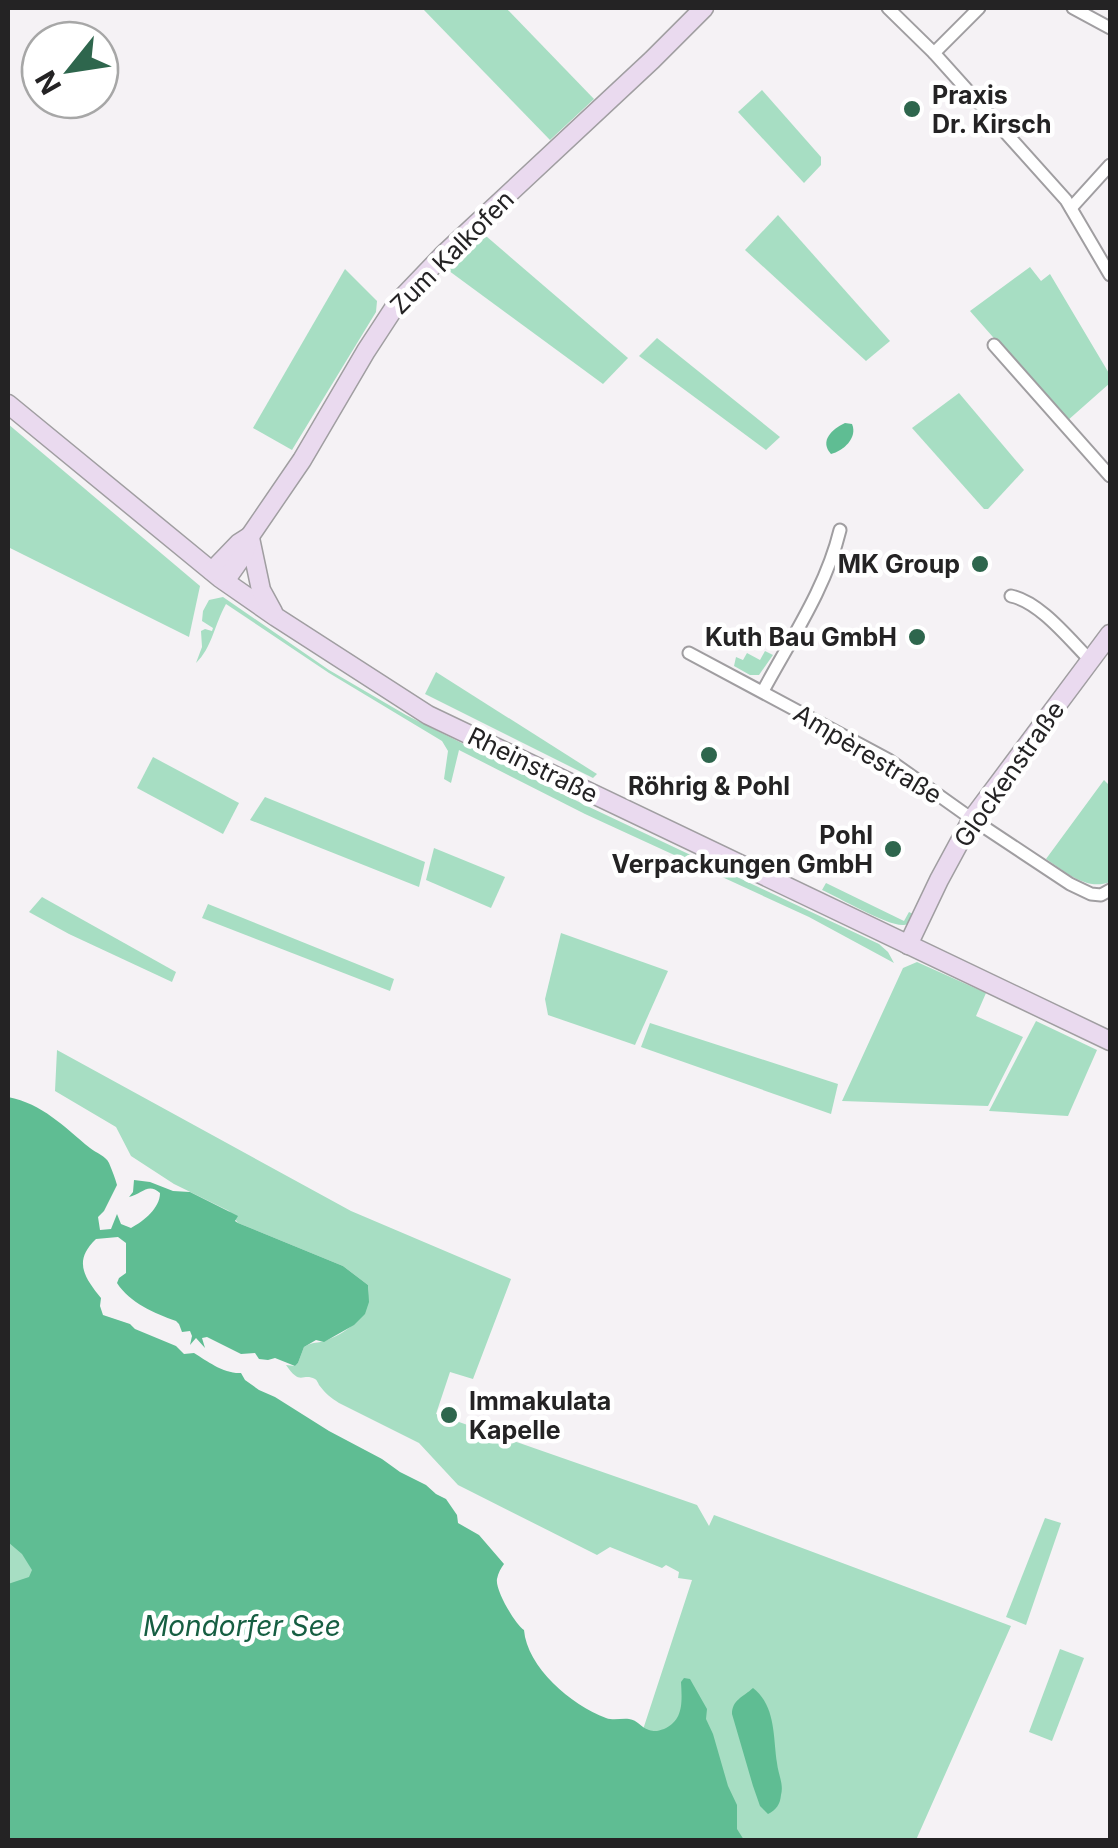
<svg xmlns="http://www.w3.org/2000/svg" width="1118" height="1848" font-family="Inter,sans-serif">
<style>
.green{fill:#a7dec3}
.water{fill:#5fbd93}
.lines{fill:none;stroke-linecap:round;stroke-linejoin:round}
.street-casing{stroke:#a09ea1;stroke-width:15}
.secondary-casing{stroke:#a09ea1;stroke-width:21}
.street{stroke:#fff;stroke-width:11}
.secondary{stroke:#eadaef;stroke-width:18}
.poi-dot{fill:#2e664d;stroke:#fff;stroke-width:4}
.labels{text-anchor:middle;stroke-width:9;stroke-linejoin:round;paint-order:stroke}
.poi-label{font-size:25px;font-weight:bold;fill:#242324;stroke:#fff;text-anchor:end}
.street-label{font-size:25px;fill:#242324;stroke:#fff}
.water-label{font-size:28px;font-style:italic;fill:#165e42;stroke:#fff}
</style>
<rect width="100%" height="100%" fill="#f5f2f5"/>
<g class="green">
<path d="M422 8H506L594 99 550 140Z"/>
<path d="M762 90 821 157V165L804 183 738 112Z"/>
<path d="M778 215 890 341 866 361 745 250Z"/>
<path d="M479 230 628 358 603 384 441 265Z"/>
<path d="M1030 267 1041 281 1050 274 1110 375V383L1067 421 970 311Z"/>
<path d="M345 269 377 301 376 312 292 450 253 428Z"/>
<path d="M657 338 780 437 766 450 639 356Z"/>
<path d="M959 393 1024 470 988 509H984L912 428Z"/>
<path d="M8 424 200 586 189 637 8 547Z"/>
<path d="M223 597 329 670 406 715 585 805 879 944 888 952 894 963 809 917 585 814 459 750 451 783 444 779 448 751 442 741 329 673 226 604C215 623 212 648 196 663L202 647 201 631 205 629 212 631 213 628 202 621 203 611 209 600Z"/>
<path d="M765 651 773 655 759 675H750L734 666 736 657 743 660 747 653 760 660Z"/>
<path d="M436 672 597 774 593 778 425 694Z"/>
<path d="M153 757 239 803 223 834 137 788Z"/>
<path d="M1104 780 1110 786V882C1086 891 1066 872 1046 859Z"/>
<path d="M265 797 425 862 419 887 250 820Z"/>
<path d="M434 848 505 877 491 908 426 880Z"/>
<path d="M826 883 904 921 909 912 915 915C911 921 912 924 904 925 889 927 838 897 822 890Z"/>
<path d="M42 897 176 972 172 982 69 934 29 912Z"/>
<path d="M208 904 394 979 390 991 202 918Z"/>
<path d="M561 933 668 971 635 1045 548 1015 545 999Z"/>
<path d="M917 962 986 993 976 1016 1023 1037 988 1106 842 1101 903 968Z"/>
<path d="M1036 1021 1097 1050 1068 1116 989 1111Z"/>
<path d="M650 1023 838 1084 831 1114 641 1047Z"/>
<path d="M57 1050 351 1211 511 1279 473 1379 450 1372 436 1414 697 1505 709 1526 714 1515 1011 1626 916 1840H8V1535L616 1812 692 1580 678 1578 679 1572 666 1565 662 1568 610 1547 597 1555 458 1485 419 1443 339 1403C331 1398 325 1393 319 1385 318 1383 317 1380 315 1379 302 1372 301 1387 286 1365L295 1366 298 1363 304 1347C313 1341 317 1344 327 1340 351 1331 371 1313 368 1285L343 1266 238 1223 229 1211 174 1184 131 1156 116 1127 55 1091Z"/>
<path d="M1045 1518 1061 1523 1026 1625 1006 1617Z"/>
<path d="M1060 1649 1084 1658 1052 1741 1029 1732Z"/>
</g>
<g class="water">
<path d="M845 423 852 424C858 438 843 451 831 454 819 441 832 429 845 423Z"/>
<path d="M8 1097C43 1104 63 1126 90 1148 96 1153 106 1156 109 1163 112 1170 115 1178 117 1185L104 1211 98 1217 100 1230 111 1229 117 1214 121 1224 131 1228C144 1221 160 1208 160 1193 148 1182 142 1194 129 1197L133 1192 134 1180 150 1182 173 1191 190 1192 238 1216 235 1221 238 1223 343 1266 368 1285 369 1302 365 1314 354 1325 324 1342 316 1340 304 1347 298 1363 295 1366 275 1358 268 1360 259 1359 255 1353 241 1354 207 1337 202 1338 205 1348 196 1338 190 1345 192 1336 190 1331 182 1332 179 1324 176 1321C154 1313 130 1303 117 1283L119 1278 126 1273V1243L118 1237 96 1239C73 1261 84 1277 101 1298L100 1306 103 1315 130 1324 135 1329 176 1346 184 1354 194 1353C207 1361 224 1374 241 1373L245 1380 259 1390 275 1397 329 1431 382 1459 400 1472 426 1485 436 1494 446 1499 457 1515 458 1523 479 1535 504 1564C501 1568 498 1573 497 1579 495 1590 515 1624 524 1630 527 1667 571 1705 606 1718 614 1721 621 1718 629 1719 638 1720 640 1727 649 1730 655 1732 658 1731 664 1729 684 1720 682 1701 681 1682L684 1678 690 1679 707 1709 706 1719 713 1734 728 1786 737 1805V1829L744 1840H8V1584L29 1577 32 1570 22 1554 8 1542V1459L10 1443 8 1429Z"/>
<path d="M753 1688C776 1706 773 1737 777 1763 778 1774 784 1784 781 1795 780 1805 776 1810 768 1814L760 1806 753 1786 732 1714C732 1700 743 1697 753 1688Z"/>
</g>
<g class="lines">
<defs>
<g id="street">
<path d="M888 8 934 53 1066 200 1110 275"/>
<path d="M1073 8 1110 28"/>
<path d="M934 53 979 8"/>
<path d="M1071 208 1110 165"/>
<path d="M994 345 1110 476"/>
<path d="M1011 596C1040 602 1069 639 1090 660"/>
<path d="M689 653 889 760 972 819 1070 884 1091 894 1101 895 1110 890"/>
<path d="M763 691C791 639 826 588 840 530"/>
</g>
<g id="secondary">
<path d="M8 404 220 578 276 617 428 715 1110 1041"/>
<path d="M250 538 261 590 273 612"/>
<path d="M212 571 239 543 250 536"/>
<path d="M225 581 244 554 250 536 302 460 366 351 398 302 443 255 652 60 704 8"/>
<path d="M908 945 939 880 972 819 1110 634"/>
</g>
</defs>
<use href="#street" class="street-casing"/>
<use href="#secondary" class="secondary-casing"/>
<use href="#street" class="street"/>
<use href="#secondary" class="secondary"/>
</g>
<g class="poi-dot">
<circle cx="912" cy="109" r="10"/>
<circle cx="980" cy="564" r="10"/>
<circle cx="917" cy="637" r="10"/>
<circle cx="709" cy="755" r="10"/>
<circle cx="893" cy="849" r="10"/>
<circle cx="449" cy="1415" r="10"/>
</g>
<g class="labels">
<g class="poi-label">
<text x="932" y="104" text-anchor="start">Praxis<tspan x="932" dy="29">Dr. Kirsch</tspan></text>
<text x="960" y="573">MK Group</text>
<text x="897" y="646">Kuth Bau GmbH</text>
<text x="709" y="795" text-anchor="middle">Röhrig &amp; Pohl</text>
<text x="873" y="844">Pohl<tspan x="873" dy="29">Verpackungen GmbH</tspan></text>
<text x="469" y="1410" text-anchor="start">Immakulata<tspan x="469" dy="29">Kapelle</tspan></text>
</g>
<g class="street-label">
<text transform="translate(452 252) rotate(-45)" y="9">Zum Kalkofen</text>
<text transform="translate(868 754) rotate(31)" y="9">Ampèrestraße</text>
<text transform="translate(533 765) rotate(26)" y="9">Rheinstraße</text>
<text transform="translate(1009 774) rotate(-55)" y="9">Glockenstraße</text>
</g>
<g class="water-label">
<text x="242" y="1636">Mondorfer See</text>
</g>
</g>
<rect width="1118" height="1848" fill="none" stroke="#242324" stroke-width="20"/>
<g transform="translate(70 70) rotate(240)"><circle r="48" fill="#ffffff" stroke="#a7a7a7" stroke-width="2.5"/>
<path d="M0-8L18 38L0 25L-18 38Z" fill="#2e664d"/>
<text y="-15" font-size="28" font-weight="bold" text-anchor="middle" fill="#242324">N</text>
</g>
</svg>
